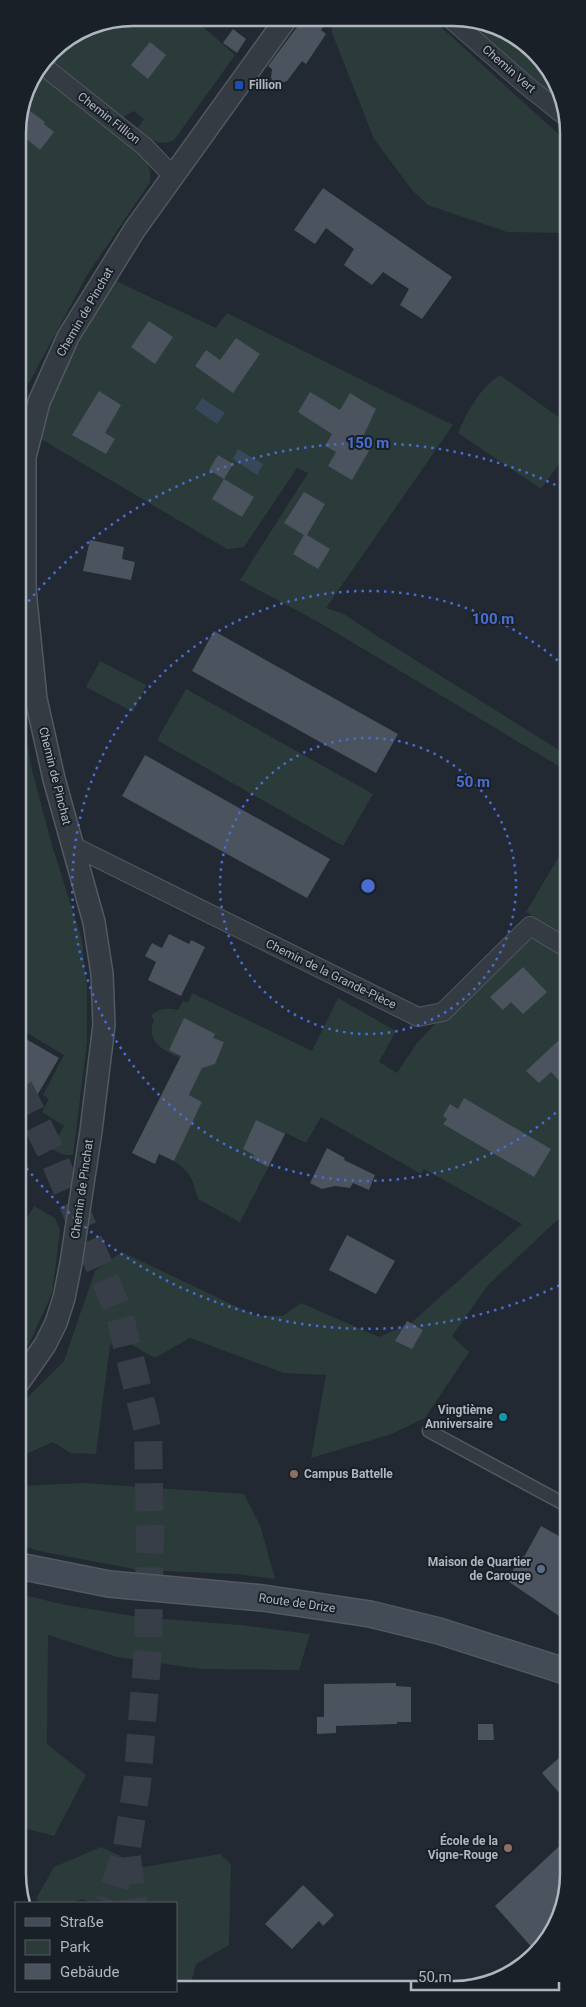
<svg xmlns="http://www.w3.org/2000/svg" width="586" height="2007" font-family="Roboto,sans-serif">
<style>
.green{fill:#2a3b3a}
.water{fill:#39475a}
.building{fill:#4a535e}
.lines{fill:none;stroke-linecap:round;stroke-linejoin:round}
.primary-tunnel{stroke:#373e47;stroke-width:28;stroke-dasharray:28 14;stroke-linecap:butt}
.pedestrian-casing{stroke:#525961;stroke-width:15}
.minor-casing{stroke:#525961;stroke-width:20}
.tertiary-casing{stroke:#525961;stroke-width:24}
.secondary-casing{stroke:#525961;stroke-width:28}
.pedestrian{stroke:#353b43;stroke-width:12}
.minor{stroke:#353b43;stroke-width:18}
.tertiary{stroke:#353b43;stroke-width:21}
.secondary{stroke:#434b56;stroke-width:25}
.ring{fill:none;stroke:#496dd1;stroke-width:2.5;stroke-dasharray:2.5 5}
.transit-dot{fill:#1a4fb4;stroke:#1a2028;stroke-width:2}
.culture-dot{fill:#0f9aa8;stroke:#1a2028;stroke-width:2}
.education-dot{fill:#8d6e63;stroke:#1a2028;stroke-width:2}
.service-dot{fill:#5c6f8a;stroke:#1a2028;stroke-width:2}
.labels{text-anchor:middle;stroke-width:4;stroke-linejoin:round;paint-order:stroke}
.street-label{font-size:12px;fill:#afb6c0;stroke:#1a2028}
.poi-label{font-size:12px;font-weight:bold;fill:#afb6c0;stroke:#1a2028;text-anchor:end}
.rim{fill:none;stroke:#afb6c0;stroke-width:2.5}
.centre{fill:#496dd1;stroke:#1a2028;stroke-width:2.5}
.ring-label{font-size:15px;text-anchor:middle;font-weight:bold;fill:#496dd1;stroke:#1a2028;stroke-width:4;stroke-linejoin:round;paint-order:stroke}
</style>
<rect width="100%" height="100%" fill="#222932"/>
<g class="green">
<path d="M133 18H193L235 55 174 140C158 147 149 139 137 129L144 119 134 111 123 117 48 57 52 51 89 26Z"/>
<path d="M332 19H432L566 141V233L507 232 428 205 412 190 374 139 332 33Z"/>
<path d="M464 20H476L535 52 564 106Z"/>
<path d="M38 70 139 152C148 161 151 169 150 182L87 275 29 383 18 376V126L29 82Z"/>
<path d="M116 281 216 328 227 313 453 425 326 608 344 614 377 636 567 755V771L320 623 240 580 308 473 297 468 244 547 227 549 41 439 54 393 75 349Z"/>
<path d="M500 375 567 423V453L541 489 458 433C468 410 479 389 500 375Z"/>
<path d="M100 661 146 685 133 712 86 687Z"/>
<path d="M186 689 373 794 343 846 157 740Z"/>
<path d="M22 711 32 770 51 842 82 940 87 989V1042L73 1155H64L51 1149 64 1126 42 1112 49 1099 43 1095 64 1055 19 1028 18 712Z"/>
<path d="M567 843V937L526 912Z"/>
<path d="M533 939 567 957 568 1210 488 1285 452 1336 469 1352 425 1418 389 1435 311 1458 326 1375 284 1373 190 1338 155 1358 127 1342 110 1345 96 1454 70 1453 53 1442 19 1457V1406L64 1361 95 1271 122 1252 256 1316H283L301 1303 379 1337 411 1323 522 1224 424 1169 421 1174 321 1117 306 1143 286 1133 240 1222 198 1199C193 1180 191 1172 174 1161L202 1102 189 1095 199 1074 178 1064 180 1058C163 1050 145 1042 154 1020L151 1015C160 1008 167 1008 178 1010L183 1001 188 1003 192 993 312 1051 338 998 396 1031 379 1062 397 1073 417 1043 434 1025 459 1008 526 940Z"/>
<path d="M34 1206 55 1218 60 1231 52 1293 29 1344 19 1357V1231Z"/>
<path d="M83 1483 244 1494 260 1525 275 1579 237 1574 139 1570 44 1552 19 1545V1486Z"/>
<path d="M19 1594 66 1605 139 1617 240 1625 310 1634 299 1670 201 1669 117 1657 48 1635 47 1744 86 1775 54 1836 20 1827Z"/>
<path d="M101 1847 144 1867 220 1854 231 1864 229 1945 196 1964 190 1987H176V1903H91L82 1899 73 1903H38L37 1897 54 1867Z"/>
</g>
<g class="water">
<path d="M202 398 225 413 217 424 195 409Z"/>
<path d="M238 449 263 464 257 475 233 459Z"/>
</g>
<g class="building">
<path d="M303 19H317L325 24 321 30 326 34 306 64 302 61 287 81 275 85 271 78 272 69 268 66Z"/>
<path d="M233 29 246 39 237 53 223 43Z"/>
<path d="M150 42 166 55 148 79 131 65Z"/>
<path d="M23 106 45 122 44 124 54 132 40 150 18 132Z"/>
<path d="M323 188 452 277 422 319 400 305 409 289 383 272 372 285 344 265 354 249 326 228 315 244 294 230Z"/>
<path d="M149 321 173 337 155 364 131 347Z"/>
<path d="M236 338 260 354 233 393 195 366 206 350 220 360Z"/>
<path d="M99 391 121 405 105 433 115 439 106 454 72 435Z"/>
<path d="M310 392 340 410 350 393 376 409 360 443 370 449 352 480 328 466 336 452 325 446 332 434 298 412Z"/>
<path d="M218 455 233 464 224 479 209 470Z"/>
<path d="M224 479 254 497 242 517 212 499Z"/>
<path d="M304 492 325 504 307 535 330 549 318 569 293 554 304 535 284 523Z"/>
<path d="M90 540 124 547 122 559 135 562 131 580 83 571Z"/>
<path d="M214 631 398 734 376 773 192 671Z"/>
<path d="M145 755 330 859 307 898 122 796Z"/>
<path d="M169 934 189 944 191 940 205 947 181 996 148 980 156 962 145 956 152 943 162 948Z"/>
<path d="M523 967 547 992 523 1014 511 1002 503 1010 490 997Z"/>
<path d="M184 1018 215 1034 213 1038 224 1042 215 1064 202 1068 189 1095 202 1102 174 1161 159 1154 155 1164 132 1153 181 1056 169 1050Z"/>
<path d="M19 1035 59 1058 35 1099 19 1090Z"/>
<path d="M558 1041 567 1049V1089L551 1072 539 1083 526 1071Z"/>
<path d="M464 1098 551 1149 534 1177 443 1124 447 1119 443 1116 450 1104 458 1109Z"/>
<path d="M256 1120 285 1134 268 1167 252 1158 254 1155 243 1149Z"/>
<path d="M327 1148 345 1158 344 1160 375 1175 369 1190 353 1183 350 1188 335 1186 322 1189 310 1183Z"/>
<path d="M347 1235 395 1261 376 1294 329 1270Z"/>
<path d="M407 1321 423 1330 412 1349 395 1341Z"/>
<path d="M541 1526 568 1541V1622L506 1580 523 1556 524 1557Z"/>
<path d="M396 1683V1686L411 1687V1722H397V1724L336 1726V1733L317 1734V1717H324V1684Z"/>
<path d="M478 1724H493L494 1740H478Z"/>
<path d="M568 1750V1803L542 1773Z"/>
<path d="M568 1838V1881L540 1950 536 1952 495 1906Z"/>
<path d="M303 1885 334 1915 323 1926 319 1921 292 1949 265 1924Z"/>
</g>
<g class="lines">
<g class="primary-tunnel">
<path d="M19 1088 52 1154 119 1313 148 1431 150 1535 148 1649 137 1784 126 1853 109 1903"/>
<path d="M127 1857 133 1903"/>
</g>
<defs>
<path id="pedestrian" d="M429 1431 568 1506"/>
<g id="minor">
<path d="M452 20 526 85 566 117"/>
<path d="M42 65 144 146 173 176"/>
<path d="M73 846 418 1017 443 1012 530 926 567 948"/>
</g>
<path id="tertiary" d="M19 1382 45 1345 56 1323 64 1298 71 1263 91 1131 104 1025 102 974 94 922 54 779 36 699 25 590V457L39 402 68 337 135 229 286 19"/>
<path id="secondary" d="M19 1566 109 1584 263 1598 370 1614 439 1631 568 1672"/>
</defs>
<use href="#pedestrian" class="pedestrian-casing"/>
<use href="#minor" class="minor-casing"/>
<use href="#tertiary" class="tertiary-casing"/>
<use href="#secondary" class="secondary-casing"/>
<use href="#pedestrian" class="pedestrian"/>
<use href="#minor" class="minor"/>
<use href="#tertiary" class="tertiary"/>
<use href="#secondary" class="secondary"/>
</g>
<g class="ring">
<circle cx="368" cy="886" r="148"/>
<path d="M567 1103A295 295 0 1 1 565 667"/>
<path d="M566 1282A443 443 0 0 1 19 1159M19 613A443 443 0 0 1 566 490"/>
</g>
<rect class="transit-dot" x="234" y="80" width="10" height="10" rx="2.5"/>
<circle class="culture-dot" cx="503" cy="1417" r="5"/>
<g class="education-dot">
<circle cx="294" cy="1474" r="5"/>
<circle cx="508" cy="1848" r="5"/>
</g>
<circle class="service-dot" cx="541" cy="1569" r="5"/>
<g class="labels">
<g class="street-label">
<text transform="translate(509 69) rotate(41)" y="4">Chemin Vert</text>
<text transform="translate(109 118) rotate(38)" y="4">Chemin Fillion</text>
<text transform="translate(85 312) rotate(-60)" y="4">Chemin de Pinchat</text>
<text transform="translate(55 776) rotate(76)" y="4">Chemin de Pinchat</text>
<text transform="translate(331 974) rotate(26)" y="4">Chemin de la Grande-Pièce</text>
<text transform="translate(82 1189) rotate(-82)" y="4">Chemin de Pinchat</text>
<text transform="translate(297 1603) rotate(8)" y="4">Route de Drize</text>
</g>
<g class="poi-label">
<text x="249" y="89" text-anchor="start">Fillion</text>
<text x="493" y="1414">Vingtième<tspan x="493" dy="14">Anniversaire</tspan></text>
<text x="304" y="1478" text-anchor="start">Campus Battelle</text>
<text x="531" y="1566">Maison de Quartier<tspan x="531" dy="14">de Carouge</tspan></text>
<text x="498" y="1845">École de la<tspan x="498" dy="14">Vigne-Rouge</tspan></text>
</g>
</g>
<path d="M0 0H586V2007H0ZM133 26H453A107 107 0 0 1 560 133V1874A107 107 0 0 1 453 1981H133A107 107 0 0 1 26 1874V133A107 107 0 0 1 133 26Z" fill="#1a2028" fill-rule="evenodd"/>
<path class="rim" d="M133 26H453A107 107 0 0 1 560 133V1874A107 107 0 0 1 453 1981H133A107 107 0 0 1 26 1874V133A107 107 0 0 1 133 26Z"/>
<circle cx="368" cy="886" r="8" class="centre"/>
<g class="ring-label">
<text x="368" y="448">150 m</text>
<text x="493" y="624">100 m</text>
<text x="473" y="787">50 m</text>
</g>
<rect x="15" y="1902" width="162" height="90" fill="#1a2028" stroke="#565c65"/>
<rect x="25" y="1918" width="25" height="8" fill="#434b56" stroke="#565c65"/>
<text x="60" y="1927" font-size="15" fill="#afb6c0">Straße</text>
<rect x="25" y="1940" width="25" height="15" fill="#2a3b3a" stroke="#565c65"/>
<text x="60" y="1952" font-size="15" fill="#afb6c0">Park</text>
<rect x="25" y="1964" width="25" height="15" fill="#4a535e" stroke="#565c65"/>
<text x="60" y="1977" font-size="15" fill="#afb6c0">Gebäude</text>
<path d="M411 1982v8h148v-8" fill="none" stroke="#afb6c0" stroke-width="2.5"/>
<text x="418" y="1982" font-size="15" fill="#afb6c0" stroke="#1a2028" stroke-width="4" paint-order="stroke">50 m</text>
</svg>
